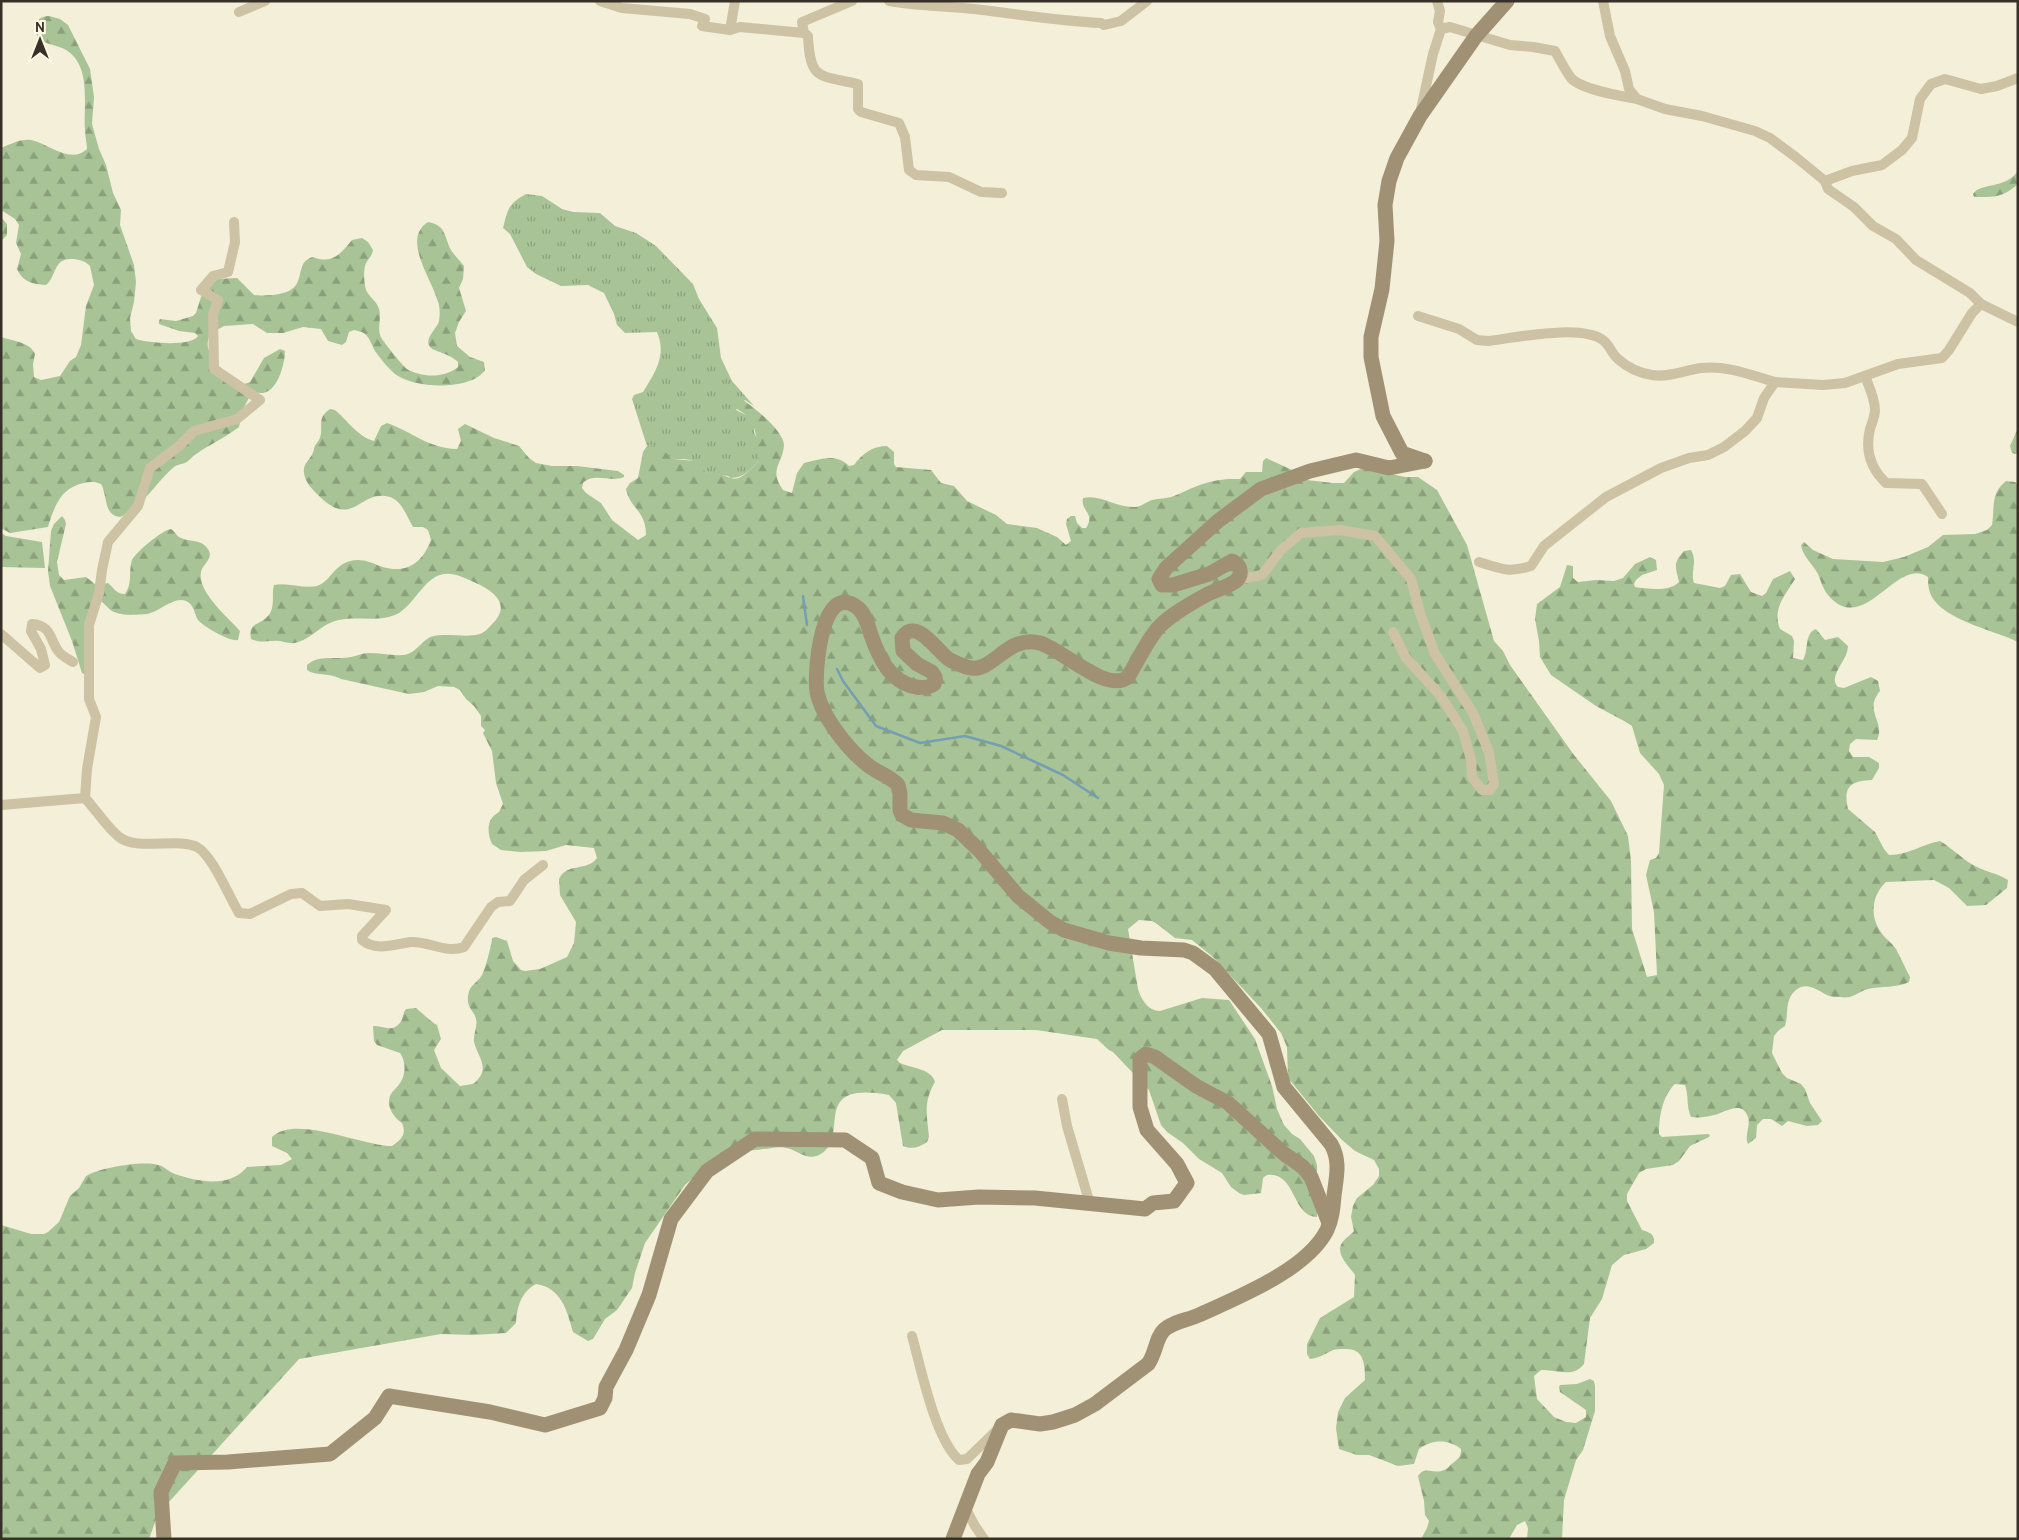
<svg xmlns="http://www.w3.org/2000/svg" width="2019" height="1540" font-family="Cabin,sans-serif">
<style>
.grass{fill:url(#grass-tufts)}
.forest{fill:url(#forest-firs)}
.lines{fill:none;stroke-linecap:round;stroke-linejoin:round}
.stream{stroke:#749eb3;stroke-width:2.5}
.street{stroke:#cdc2a3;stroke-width:10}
.secondary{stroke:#a19174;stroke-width:15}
</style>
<defs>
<pattern id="grass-tufts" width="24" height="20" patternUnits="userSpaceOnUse" patternTransform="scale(1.25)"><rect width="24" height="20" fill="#a8c497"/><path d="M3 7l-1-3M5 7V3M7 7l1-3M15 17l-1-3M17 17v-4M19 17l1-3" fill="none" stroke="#8aa07b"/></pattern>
<pattern id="forest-firs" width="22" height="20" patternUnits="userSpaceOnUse" patternTransform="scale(1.25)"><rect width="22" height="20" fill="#a8c497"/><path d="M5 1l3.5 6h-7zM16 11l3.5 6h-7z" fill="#8aa07b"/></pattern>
</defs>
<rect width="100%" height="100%" fill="#f4efd8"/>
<path class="grass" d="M526 194 542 196 562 209 573 212 600 213 615 226 636 233 656 246 693 284 699 299 717 328 721 358 732 381 754 406 745 400 736 410 748 416 754 424V432L760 445 759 461C750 469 744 478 731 478L728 476 707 473C693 459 694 459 673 459 664 452 660 444 647 446L632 399 634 395 643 392C655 372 667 356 657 332L625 333 617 325 614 314 604 293 588 285 561 286 536 274 527 267 510 234 503 228C508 209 508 204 526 194Z"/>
<g class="forest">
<path d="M49 16 60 19 68 25 90 69 94 97 92 124 99 149 106 165 113 193 121 210 120 225 134 265 136 282 134 302 130 318 131 331 136 339C147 343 192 347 198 336L195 333 179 331 159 324V321L160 319 176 321 193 316 196 313 201 297 217 279 237 278 254 295C265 296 289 296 296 285 303 274 298 261 313 257 333 265 341 253 352 240L362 238 368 242 373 250C372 256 369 258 366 263 363 270 364 283 366 290 369 297 377 301 379 309 382 318 376 331 382 339 387 346 401 364 407 369 422 378 445 378 458 367V362C450 354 434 351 431 348 422 339 438 328 439 321 440 316 440 306 438 302 432 279 401 239 428 222 446 225 444 236 451 250 454 255 460 261 464 266L463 279 459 288 466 311 459 322 455 333 457 346 470 357 484 362 485 370C471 391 414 389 395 374 388 368 380 358 375 351 372 346 370 338 365 334 363 332 358 331 354 330L349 332 346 342 342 345 328 341 321 329 303 327 283 333H267L253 324 224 326 210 334C205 345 209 352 214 361 220 378 230 391 250 382L264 358 280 349 285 351C285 363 278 391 263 393 258 393 256 392 251 394L243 409 239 427C223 440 202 447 188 461 185 464 178 464 174 467 156 482 142 508 120 517 103 515 108 496 101 484 89 478 68 486 61 497 55 505 51 517 48 527L10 533 1 528V337C13 341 30 342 35 354L33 364 34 377 41 380 60 376 70 361 76 357 81 345 86 306 94 285 90 266C85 261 79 259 72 259 53 258 57 276 46 285 32 284 23 282 17 269L21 254 16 243 19 225 15 219 1 210V148C12 144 19 139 31 140 48 143 70 165 87 149 87 143 85 137 85 130 83 105 92 66 66 50 54 43 41 46 35 31 35 21 40 16 49 16Z"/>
<path d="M2018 171V184C2002 198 1994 197 1974 197L1973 194C1981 182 2004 190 2018 171Z"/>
<path d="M1 217 7 224V235L1 241Z"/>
<path d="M736 396C749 402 784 431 784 445 783 464 768 469 783 490L792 493 797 473 804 463C821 459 836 453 849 466L854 465C862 454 872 446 887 446L894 452V464L896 467 931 470 941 483 954 486 967 501 996 515 1007 524 1037 528 1057 537 1066 545 1071 541 1066 524 1067 519 1071 516H1075L1077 523 1082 528H1086C1096 513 1080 511 1083 498 1101 494 1116 508 1135 507 1141 507 1146 502 1152 500 1159 498 1167 499 1174 496 1199 485 1211 478 1240 479L1246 472H1262L1263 461 1266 458 1292 470 1307 480 1333 483H1344L1354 472 1363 468 1405 477H1418L1437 490 1467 545 1494 641 1503 651 1510 665 1574 755 1611 801 1628 836 1631 861 1632 929 1647 977 1657 975 1654 912 1646 875 1650 860 1656 858 1659 853 1664 785 1659 774 1640 753 1632 726 1624 721 1596 706 1551 675 1540 657 1539 641 1535 619 1537 604 1560 587 1567 565 1573 566V578L1578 582 1596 580 1614 581 1623 578 1635 564 1650 557 1656 560 1657 570 1642 575 1636 580 1634 584 1635 587C1648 589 1670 592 1679 582 1676 567 1672 564 1684 551L1691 550C1698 562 1690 572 1694 583L1720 588 1725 586 1731 575 1740 574 1751 592 1762 596 1766 593 1773 579 1790 571 1795 579C1785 596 1772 608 1780 629L1792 636 1794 641 1793 658 1803 660C1809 650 1804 633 1816 629L1825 640 1838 637 1848 646C1848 661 1827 676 1838 687L1844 688 1871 677 1878 681 1880 691C1863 711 1886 722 1877 740L1856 739 1850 744 1849 751 1853 757H1869L1879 763V768L1872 780C1850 781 1843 787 1848 809L1875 832 1884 849 1889 855C1909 855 1922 844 1940 841 1952 848 1962 859 1975 866 1986 872 1997 873 2008 880L2007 888 1986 905 1967 906 1949 888 1934 880 1886 882C1871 896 1869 918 1883 935 1887 940 1892 943 1896 949 1901 958 1905 968 1910 977L1909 982C1897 988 1881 986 1868 989 1861 991 1856 995 1850 997 1846 998 1839 997 1834 997 1822 996 1810 979 1796 990 1784 1000 1789 1013 1785 1026L1779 1030 1774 1036 1772 1053 1782 1073 1787 1078 1801 1084 1805 1089 1810 1103 1822 1121 1818 1125 1807 1126 1788 1121 1782 1126 1771 1119H1763L1757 1125 1756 1138 1748 1144C1744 1135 1751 1126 1748 1117 1742 1099 1724 1113 1714 1115 1707 1117 1698 1118 1691 1117 1686 1106 1689 1096 1685 1085L1675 1084C1662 1096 1659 1118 1659 1134L1662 1137 1708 1134 1710 1135 1709 1137 1690 1146 1679 1161 1673 1165 1646 1169 1639 1173 1627 1194V1201L1642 1230C1649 1232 1655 1234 1654 1243L1646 1249 1624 1255 1612 1265 1602 1299 1590 1318 1584 1364C1572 1379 1557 1369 1541 1370L1534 1376 1537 1399 1554 1417 1566 1422 1576 1423 1586 1417V1410L1560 1392 1559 1387 1560 1385 1577 1384 1590 1379 1594 1381 1595 1386V1411L1583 1450 1576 1460 1564 1500 1562 1539H1527L1528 1528 1525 1521 1517 1525 1509 1539H1421L1427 1528 1429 1521 1425 1515 1424 1501 1418 1476C1426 1465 1433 1475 1444 1470 1448 1469 1450 1465 1453 1463 1459 1458 1461 1457 1461 1449 1449 1439 1432 1439 1419 1449L1414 1464 1398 1466 1369 1455H1357L1339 1449 1336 1428 1338 1412 1345 1398 1365 1380C1365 1364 1364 1348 1345 1349 1340 1349 1336 1349 1333 1350 1325 1354 1319 1358 1310 1359L1307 1354V1344L1320 1318 1354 1297 1355 1275C1349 1266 1335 1254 1342 1243 1345 1238 1351 1235 1354 1231L1351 1217 1353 1206 1357 1198 1373 1185 1379 1176V1169L1374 1160 1355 1151 1342 1140 1319 1116 1288 1078 1287 1047 1281 1033 1261 1008 1213 957 1192 940 1175 938 1157 924 1152 921 1139 920 1128 929 1138 989C1141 999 1148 1011 1160 1011L1202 998 1229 1000 1255 1039 1272 1086 1277 1109 1284 1125 1292 1134 1300 1139 1314 1156 1317 1165V1217C1292 1217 1296 1171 1267 1175L1263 1178 1261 1193 1244 1195 1239 1193 1231 1187 1222 1173 1199 1159 1183 1143 1167 1132 1161 1125 1149 1090 1113 1052C1107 1050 1102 1043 1097 1039L1036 1030H942L903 1051 897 1060 900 1063C911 1068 932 1069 935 1082 923 1102 927 1116 929 1137L927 1142C920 1147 912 1150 903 1146L896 1103 889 1095C806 1080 853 1139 819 1155 806 1161 798 1150 786 1148 779 1146 771 1149 763 1149 753 1151 739 1150 729 1154 713 1160 698 1174 685 1185L645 1243 635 1273 632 1288 617 1310 605 1319 593 1339 588 1341 573 1332C567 1311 562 1288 536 1284 521 1292 517 1307 516 1323L506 1333 473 1335 441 1334 299 1359 158 1514 149 1539H1V1225L31 1234H44L48 1232 59 1222 70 1196 79 1188 86 1176C98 1168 144 1160 158 1165 164 1166 169 1172 175 1174 198 1182 230 1188 247 1167L281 1165 292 1159 287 1153 272 1146V1137C295 1114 362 1146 392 1146 401 1139 407 1135 402 1123 394 1118 386 1106 390 1096 392 1091 397 1088 400 1083 406 1075 406 1061 400 1053L377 1045 374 1041 373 1026C384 1025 390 1033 399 1024 404 1019 402 1014 406 1009L416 1008C423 1014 429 1020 437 1025L441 1039 434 1050 441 1068 460 1086 473 1084C492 1069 478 1058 474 1042 473 1034 478 1026 476 1019 475 1013 469 1009 468 1002 467 985 476 985 482 975 485 970 492 944 492 938L496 937 507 941 513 961 521 970 525 971 540 969 567 957 574 943 576 922 560 895 559 879C567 862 587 872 597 858L594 848 566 845 546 851 520 852 501 850 492 844C487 832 486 819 499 812L503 804 496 783 492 751 483 733 485 730 481 726V716L474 706 466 699 460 690 454 687 438 686 424 692 409 694 341 679C328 672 314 676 307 670V665C318 654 337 660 351 657 357 656 362 653 369 653 380 653 392 656 403 655 417 654 422 638 434 636 448 633 467 638 480 634 486 632 490 626 494 622 516 598 479 584 462 577 428 563 421 599 399 613 381 623 358 616 339 620 322 623 312 639 295 643 287 644 281 640 273 641 265 641 259 643 251 639 248 622 259 626 268 616 276 607 271 595 274 585 288 582 303 589 317 586 330 582 333 566 350 561 361 558 370 562 380 566 405 575 422 564 431 540L428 530 423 527H413C407 517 402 501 390 497 359 488 354 531 318 495 312 489 305 482 304 473 302 463 313 458 314 449 315 444 316 445 319 440 325 428 315 419 330 409L335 410C347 420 358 437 374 441L381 426 387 423C413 432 427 448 457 449L461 441 458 429 465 424 494 438 519 446 529 458 536 463 552 466H577L618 471 624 475V477C610 483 595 472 583 483L582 488 586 493 601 503 612 520 638 540 646 535C646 510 630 509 626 489L630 483 638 478 643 452 647 446H659L673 459 696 461 707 473C718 473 722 475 731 478 741 482 752 467 759 461 759 449 756 423 747 416 739 409 736 411 731 399Z"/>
<path d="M2018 428V453L2016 454 2012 453 2010 446Z"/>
<path d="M2006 481 2015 482 2018 485V642C1995 630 1935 619 1929 589 1928 585 1928 581 1928 577 1897 555 1864 638 1828 595 1823 589 1821 581 1818 574 1813 565 1802 555 1801 545L1804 542 1813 550 1833 559 1883 562 1904 557 1928 547 1943 535 1975 534 1987 530 1992 525C1995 507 1990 494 2006 481Z"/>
<path d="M62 516 65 520 66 524 57 562 59 575 64 580 86 577 96 585 108 583C114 588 116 594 125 594 133 583 128 572 132 560 136 552 162 530 171 529 174 531 176 535 179 537 190 543 203 538 209 551 213 559 202 565 201 572 197 592 228 617 240 631L238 640C230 642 204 627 198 620 194 614 195 605 186 601 173 596 160 612 147 614 137 615 121 616 112 611 106 607 104 601 96 600L84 674 82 673 72 641 50 586 48 571 51 531 54 524Z"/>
<path d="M1 533 6 536 42 542 45 568 1 567Z"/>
</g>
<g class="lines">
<g class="stream">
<path d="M803 596 807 625"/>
<path d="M837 669 843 681 876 726 920 743 965 736 1001 746 1063 775 1098 798"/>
</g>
<g class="street">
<path d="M600 1 622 8 690 14 705 19 702 26 730 30 740 27 804 33 802 22 852 1"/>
<path d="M889 1C917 6 945 6 974 9 1016 14 1058 21 1101 23L1104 25 1121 21 1147 1"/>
<path d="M1603 1 1610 36 1625 71 1629 89 1637 99 1665 109 1702 116 1755 131 1770 138 1797 158 1825 181 1828 189 1854 207 1873 226 1896 239 1916 260 1970 293 1981 304 2018 322"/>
<path d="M239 12 265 1"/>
<path d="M1441 29 1450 27 1510 45 1533 47 1555 51C1560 60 1565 70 1571 78 1582 90 1621 96 1637 99"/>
<path d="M730 30 735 1"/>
<path d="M804 33 808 36C810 81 819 75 858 84V109L861 112 899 123 905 137 909 170 916 175 949 177 981 192 1002 193"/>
<path d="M1421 109 1433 54 1441 29 1438 22 1440 11 1437 1"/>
<path d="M1825 181 1852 171 1882 165 1902 150 1912 138 1920 99 1931 84 1945 79 1981 89 1997 86 2018 78"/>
<path d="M1418 316 1459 329 1477 340 1488 341C1515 338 1583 323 1604 341 1610 346 1612 354 1618 359 1628 368 1639 373 1652 375 1668 378 1685 370 1701 368 1726 365 1751 375 1775 382"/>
<path d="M1865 376C1869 386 1875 399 1875 410 1875 416 1872 423 1870 429 1865 450 1870 468 1886 483L1922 484 1942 514"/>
<path d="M1479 562C1501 569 1509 573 1531 566L1544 546 1606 497 1661 468 1689 458 1708 455 1724 447 1745 431 1757 418 1764 398 1775 382 1823 385 1845 383 1898 364 1942 358 1949 350 1972 313 1981 304"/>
<path d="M1236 580 1262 575 1281 550 1301 533 1340 530 1375 536 1411 579 1420 613 1435 654 1473 713 1489 752 1494 784 1490 790H1482L1472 777 1471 760 1463 731 1440 695 1406 658 1393 632"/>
<path d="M1 634 40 668 45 665 41 649 31 631 32 624C53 626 49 640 59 652 62 656 68 659 73 662"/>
<path d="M85 798C96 810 106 826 118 836 135 852 178 837 197 847 213 856 229 897 239 913L250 914 291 894 302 893 320 906 348 904 386 910 362 936V940C376 952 395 944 411 942 429 941 446 954 464 947L491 907 498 902 510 901 524 880 543 865"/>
<path d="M1 805 85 798 87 769 96 717 89 699V625L99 593 102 570 108 542 138 506 150 468 178 447 194 431 237 419 260 400 214 369 213 315 218 300 201 290 213 276 228 272 235 242 234 222"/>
<path d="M1062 1099 1067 1126 1090 1204"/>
<path d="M912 1336C921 1368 935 1439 959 1460L967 1459 998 1429"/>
<path d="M965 1507 975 1526 984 1539"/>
</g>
<g class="secondary">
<path d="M1425 461 1402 453 1383 416 1371 357V337L1382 289 1387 241 1385 205 1389 181 1397 158 1420 116 1476 36 1507 1"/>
<path d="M164 1539 161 1492 175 1463 228 1462 330 1454 375 1418 389 1396 490 1412 545 1425 600 1408 605 1398 606 1387 626 1350 649 1295 671 1219 707 1171 755 1139 845 1140 872 1158 879 1183 902 1192 938 1200 979 1197 1035 1198 1145 1209 1153 1203 1174 1201 1187 1183 1177 1164 1147 1130 1140 1107V1059L1146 1054 1155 1057 1196 1086 1228 1103 1283 1153 1303 1167 1311 1177 1329 1223"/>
<path d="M953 1539 978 1474 987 1462 1002 1425 1011 1420 1040 1424 1053 1422 1075 1415 1095 1404 1148 1364C1156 1353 1156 1337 1164 1330 1172 1322 1188 1320 1199 1315 1238 1297 1307 1270 1327 1230 1332 1219 1333 1208 1334 1196 1336 1178 1341 1161 1331 1144L1284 1087 1269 1034 1215 969 1193 953 1184 950 1141 948 1109 943 1064 930 1050 922 1018 896 979 850 958 830 943 823 911 820 902 815 900 810V794L898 785C890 776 878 773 869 766 849 751 822 717 817 692 814 674 821 578 858 608 866 615 868 626 871 635 879 658 890 682 916 687 923 688 929 688 934 684L935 677 932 672 917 664 903 651 902 638C916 615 939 654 950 660 956 663 964 667 971 668 993 672 1008 634 1040 643 1063 650 1107 694 1128 677 1138 661 1146 642 1158 628 1170 615 1190 604 1206 595 1215 590 1229 587 1237 580 1243 573 1240 564 1232 561L1209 574 1173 585H1162L1159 579 1166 568 1218 521 1261 489 1310 471 1356 460 1389 468 1425 461"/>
</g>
</g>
<rect width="2019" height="1540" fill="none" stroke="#373026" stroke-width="5"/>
<g transform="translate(40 40)" stroke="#fbf7e5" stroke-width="4" paint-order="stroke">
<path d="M0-4L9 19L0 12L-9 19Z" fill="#373026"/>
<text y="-8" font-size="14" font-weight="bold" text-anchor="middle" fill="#373026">N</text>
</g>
</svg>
